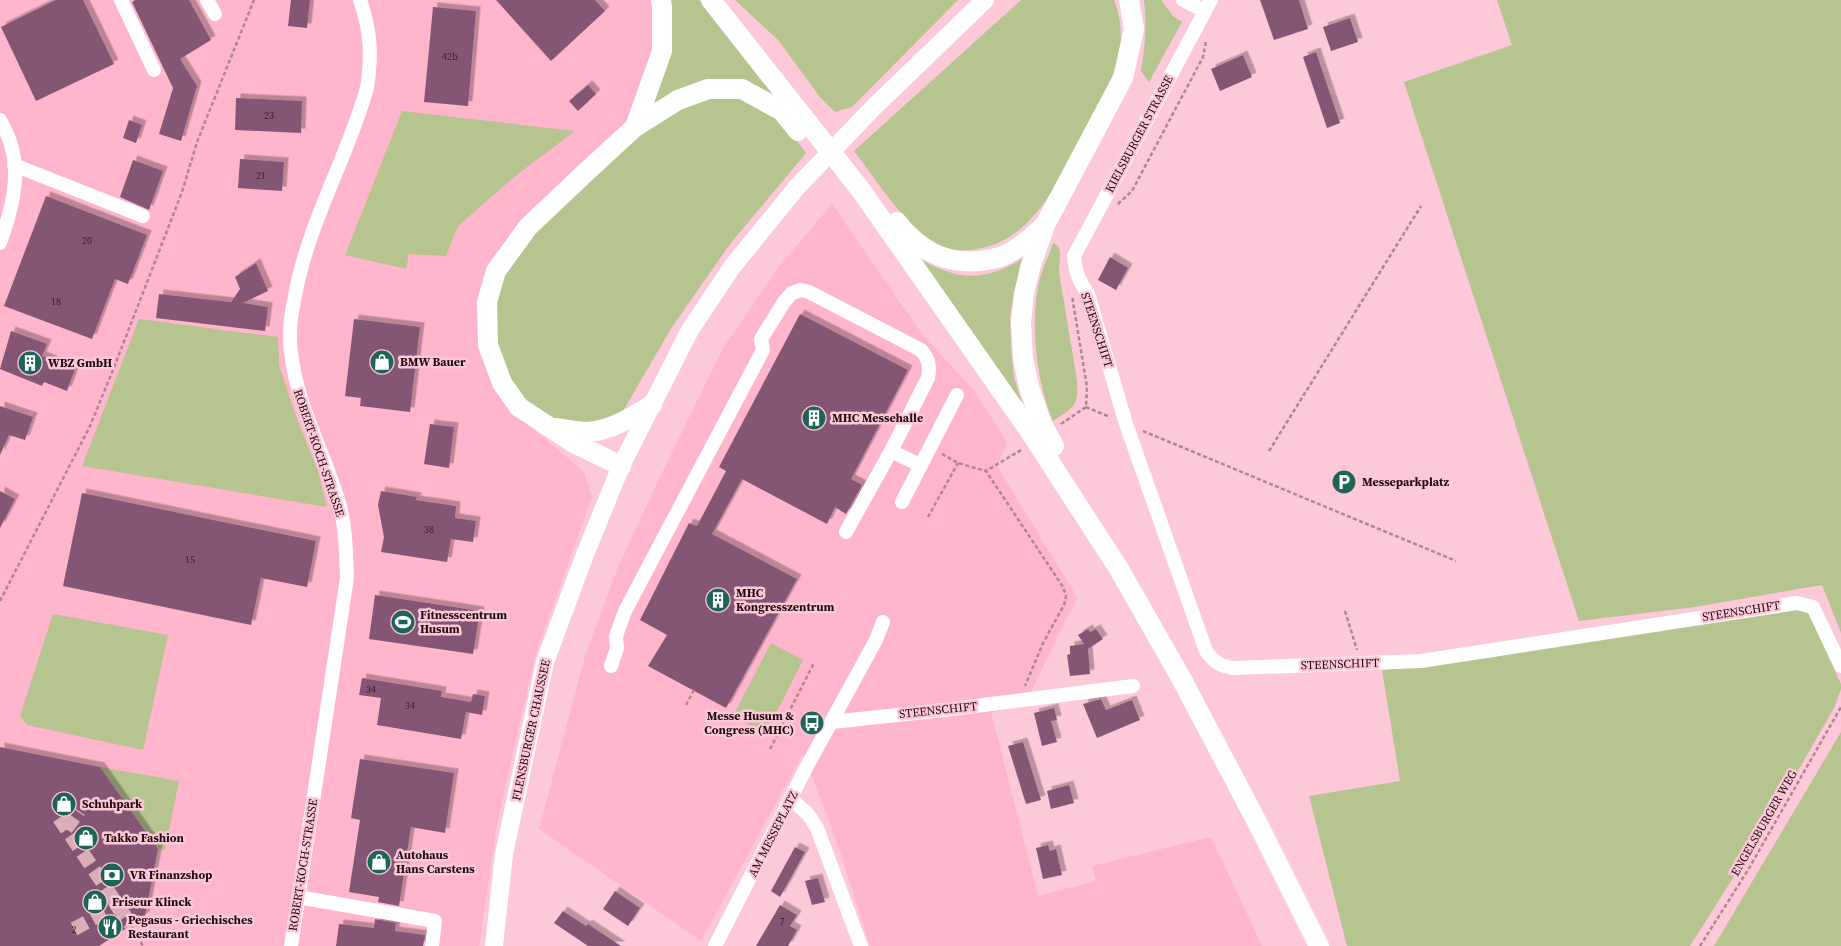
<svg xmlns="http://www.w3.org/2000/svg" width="1841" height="946" font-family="'Source Serif 4',serif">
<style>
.built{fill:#ffb5cb}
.green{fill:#b6c48f}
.building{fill:#855576;filter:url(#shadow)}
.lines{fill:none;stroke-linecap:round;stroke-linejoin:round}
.minor-tunnel{stroke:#dcacb9;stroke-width:14;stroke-dasharray:14 7;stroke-linecap:butt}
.path{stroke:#af8591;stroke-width:2.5;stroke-dasharray:4 2.5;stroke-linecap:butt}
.minor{stroke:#fff;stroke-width:14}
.major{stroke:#fff;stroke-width:18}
.highway{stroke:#fff;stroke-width:20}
.labels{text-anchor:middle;stroke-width:5;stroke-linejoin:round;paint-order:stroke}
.number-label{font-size:10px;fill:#391d2a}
.street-label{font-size:12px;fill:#200a11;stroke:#fdc8d7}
.poi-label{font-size:12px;font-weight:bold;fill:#200a11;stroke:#fdc8d7;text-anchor:start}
</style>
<defs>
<filter id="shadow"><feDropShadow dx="4.5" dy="-4.5" stdDeviation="0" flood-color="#0004"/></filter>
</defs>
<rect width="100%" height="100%" fill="#fdc8d7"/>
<g class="built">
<path d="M0 0H656L658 50 514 412 584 472 592 497 535 656 497 824 479 946H0Z"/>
<path d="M832 204 922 334 976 393 1007 443 997 466 1077 597 1024 706 991 712 1038 896 1096 881 1092 866 1211 837 1262 946H870L838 845 803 753 701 941 539 829 585 656 618 567 659 479 723 348 781 264Z"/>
</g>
<g class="green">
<path d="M665 0H699L786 108 742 85 642 117Z"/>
<path d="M735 0H958L852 107 835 112 820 97 778 40Z"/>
<path d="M1021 0H1114C1122 20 1123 42 1117 63 1109 89 1094 114 1081 138 1057 183 1033 240 977 249 966 251 954 251 944 247 906 230 879 183 854 151Z"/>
<path d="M1144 0H1161L1173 16 1182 22 1149 82 1141 71C1145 47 1147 24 1144 0Z"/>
<path d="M1497 0H1841V633L1822 585 1695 607 1579 621 1404 82 1512 45Z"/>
<path d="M708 94 741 95 779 118 806 153 730 244 672 327 623 411 596 424 562 422 525 403 509 379 495 344V304L503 273 534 233 638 135 679 105Z"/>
<path d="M402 111 575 131 519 173 458 226 446 256 409 254 406 269 345 255Z"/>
<path d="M1053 243 1058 246 1060 252 1059 272 1077 380C1079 406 1074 407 1053 421 1036 380 1028 315 1042 272 1045 262 1050 253 1053 243Z"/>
<path d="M1025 257 1014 293 1010 316 1011 347 1014 378 1025 411 922 260C960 282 988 281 1025 257Z"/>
<path d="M139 319 278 337 279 365 294 411 318 471 327 507 82 466Z"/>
<path d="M1796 609 1809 614 1841 684V689L1834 708 1769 821 1690 946H1347L1309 796 1400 781 1382 670 1420 667Z"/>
<path d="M53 614 168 635 143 750 27 725 20 716Z"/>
<path d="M771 643 803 660 766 733 733 716Z"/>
<path d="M1841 732V946H1714Z"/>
<path d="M100 767 179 781 165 850 158 849Z"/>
</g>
<g class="building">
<path d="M56 0H83L114 64 36 101 1 27Z"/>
<path d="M135 0H189L211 40 180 59 197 86 181 141 159 134 173 88 132 2Z"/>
<path d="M291 0H310L307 28 288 26Z"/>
<path d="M496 0H595L605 11 551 61Z"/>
<path d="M1260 0H1299L1308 29 1274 40Z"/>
<path d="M433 7 476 11 468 106 424 102Z"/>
<path d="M1350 18 1358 42 1331 51 1323 27Z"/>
<path d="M1316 52 1340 123 1327 128 1303 57Z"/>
<path d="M1243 55 1252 77 1220 91 1211 69Z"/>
<path d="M588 85 596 94 578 111 569 101Z"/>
<path d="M236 98 302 101 301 133 235 130Z"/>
<path d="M129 120 142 125 136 143 123 138Z"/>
<path d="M240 159 284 162 282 191 238 188Z"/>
<path d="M133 160 163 171 149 210 120 197Z"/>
<path d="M46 196 147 235 128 284 115 279 92 339 4 306Z"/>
<path d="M1110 257 1128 268 1116 290 1098 280Z"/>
<path d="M256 263 268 291 243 303 268 307 265 331 156 318 159 294 231 302 240 289 235 277Z"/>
<path d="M800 314 908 370 851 479 862 485 846 514 835 507 827 524 742 479 712 534 797 579 726 708 648 666 667 635 640 620 689 523 697 526 726 471 719 467Z"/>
<path d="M354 319 420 327 410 412 360 406 361 398 345 396Z"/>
<path d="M11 331 47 344 42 356 75 369 67 391 44 382 42 386 0 369Z"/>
<path d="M0 406 33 417 25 440 9 435 0 455Z"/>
<path d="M430 424 454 427 449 468 424 464Z"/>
<path d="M0 491 15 499 0 528Z"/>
<path d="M381 491 417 497 416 500 456 506 455 518 476 521 473 542 451 539 447 562 381 552 384 537 378 505Z"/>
<path d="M82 493 316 541 307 587 261 578 251 625 63 586Z"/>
<path d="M375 595 480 611 473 654 369 639Z"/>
<path d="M1088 629 1090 632 1096 629 1103 639 1088 649 1090 674 1070 676 1067 655 1070 654V646L1084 644 1078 635Z"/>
<path d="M362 678 442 691 441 697 471 702 473 694 485 696 482 715 466 712 461 739 377 725 381 698 359 695Z"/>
<path d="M1101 699 1106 710 1132 700 1140 720 1097 738 1083 704Z"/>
<path d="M1054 708 1057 720 1051 721 1057 742 1042 746 1034 713Z"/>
<path d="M1023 742 1041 800 1026 804 1008 746Z"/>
<path d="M0 747 100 767 158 849 145 916 99 946H0Z"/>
<path d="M360 759 454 773 445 833 411 827 399 906 378 902 379 897 349 892 360 820 351 818Z"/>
<path d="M1069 785 1074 803 1051 809 1047 791Z"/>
<path d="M1048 845 1050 851 1056 849 1062 875 1043 879 1036 848Z"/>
<path d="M795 847 805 852 780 897 771 891Z"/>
<path d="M818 878 825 902 812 905 805 881Z"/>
<path d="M615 891 640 908 628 926 603 909Z"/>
<path d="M780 905 797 915 790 926 797 930 788 946H756Z"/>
<path d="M563 911 586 926 588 924 621 946H588L554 923Z"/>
<path d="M375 919 396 923 395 931 425 935 423 946H336L339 924 374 928Z"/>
</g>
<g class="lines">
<g class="minor-tunnel">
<path d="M59 818 131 925"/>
<path d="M66 829 79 811"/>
<path d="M74 929 118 905"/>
</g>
<g class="path">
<path d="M1118 204 1132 191 1203 57 1206 41"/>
<path d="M1086 407 1110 417"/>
<path d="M1061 424 1086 407 1087 387 1072 296"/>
<path d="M1143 431 1456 561"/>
<path d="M1021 450 986 471 1063 587 1066 596 1064 605 1043 643 1025 686"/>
<path d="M1269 451 1421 206"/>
<path d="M942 454 958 463 986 471"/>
<path d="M928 517 958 463"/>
<path d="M0 601 90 426 113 370 182 192 197 142 254 0"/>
<path d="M1345 611 1357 650"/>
<path d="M686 705 694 690"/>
<path d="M770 749 814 663"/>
<path d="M131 925 143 946"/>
<path d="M1700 946 1748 870 1841 707"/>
</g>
<g class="minor">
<path d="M121 0 154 70"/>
<path d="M207 0 215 14"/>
<path d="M1183 0 1205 11"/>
<path d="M1211 0 1074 256C1075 271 1079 281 1088 294L1126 424 1206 651C1214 662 1220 666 1233 668L1421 661 1797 603 1813 607 1841 666"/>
<path d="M0 120C4 128 9 136 11 145 21 177 11 212 0 243"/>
<path d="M14 165 143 216"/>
<path d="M891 451 920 465"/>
<path d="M902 502 957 395"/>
<path d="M611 666 617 648 616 636 625 611 763 350 761 339 784 302 792 293 801 290 809 292 921 350C929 359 930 366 928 378L891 451 846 532"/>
<path d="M832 722 944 710 1133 686"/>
<path d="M791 799 808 814 817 828 861 946"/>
<path d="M298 897 435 921 432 946"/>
<path d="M291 946 347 578C346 553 346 527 339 503 324 451 297 407 291 352 288 333 291 314 295 296 308 223 347 159 367 88 372 55 371 32 360 0"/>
<path d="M715 946 806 768 876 640 883 622"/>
</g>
<path class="major" d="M494 946 504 854 545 662 584 557 621 466 690 330 732 267 797 187 874 107 985 0"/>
<g class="highway">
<path d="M711 0 860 189 1029 430 1119 569 1181 678 1256 820 1319 946"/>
<path d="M635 127 662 51V7L661 0"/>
<path d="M897 222C918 250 944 264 979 261 988 260 997 259 1005 255 1020 248 1033 236 1045 225"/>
<path d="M555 428C565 429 576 432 587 432 611 431 631 417 652 405"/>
<path d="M1054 446 1042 424 1029 387 1023 358 1021 323 1024 294 1030 268 1045 225 1123 78 1134 29 1129 0"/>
<path d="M621 466 572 442 519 407 502 383 488 345 487 302 496 271 528 227 584 174 635 127 678 100 708 89H742L782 111 798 131"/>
</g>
</g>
<defs>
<symbol id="shop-disc" viewBox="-11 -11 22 22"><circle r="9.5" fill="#1c6458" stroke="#fdc8d7"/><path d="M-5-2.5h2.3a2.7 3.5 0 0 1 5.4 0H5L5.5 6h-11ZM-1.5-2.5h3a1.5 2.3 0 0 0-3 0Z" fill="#fff"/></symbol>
<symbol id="building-disc" viewBox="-11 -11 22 22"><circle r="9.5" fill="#1c6458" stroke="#fdc8d7"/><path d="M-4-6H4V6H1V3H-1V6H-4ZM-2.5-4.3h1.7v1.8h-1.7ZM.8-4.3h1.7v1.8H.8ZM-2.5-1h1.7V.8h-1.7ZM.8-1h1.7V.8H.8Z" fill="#fff"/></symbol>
<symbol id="parking-disc" viewBox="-11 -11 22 22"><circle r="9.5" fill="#1c6458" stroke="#fdc8d7"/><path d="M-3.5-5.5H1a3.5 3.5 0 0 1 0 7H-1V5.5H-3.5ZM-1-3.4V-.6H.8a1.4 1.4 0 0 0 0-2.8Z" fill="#fff"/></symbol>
<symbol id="stadium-disc" viewBox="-11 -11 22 22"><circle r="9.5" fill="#1c6458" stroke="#fdc8d7"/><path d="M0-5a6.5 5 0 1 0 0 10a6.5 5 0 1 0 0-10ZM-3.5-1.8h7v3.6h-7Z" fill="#fff"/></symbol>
<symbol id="bus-disc" viewBox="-11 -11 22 22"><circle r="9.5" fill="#1c6458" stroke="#fdc8d7"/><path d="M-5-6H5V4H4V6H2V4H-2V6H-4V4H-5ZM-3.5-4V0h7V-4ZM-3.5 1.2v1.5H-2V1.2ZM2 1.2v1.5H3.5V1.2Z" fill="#fff"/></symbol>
<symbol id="bank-disc" viewBox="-11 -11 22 22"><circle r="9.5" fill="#1c6458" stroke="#fdc8d7"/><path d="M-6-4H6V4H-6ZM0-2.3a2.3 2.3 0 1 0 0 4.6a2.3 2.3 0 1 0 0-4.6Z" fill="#fff"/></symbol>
<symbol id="restaurant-disc" viewBox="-11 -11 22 22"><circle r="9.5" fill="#1c6458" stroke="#fdc8d7"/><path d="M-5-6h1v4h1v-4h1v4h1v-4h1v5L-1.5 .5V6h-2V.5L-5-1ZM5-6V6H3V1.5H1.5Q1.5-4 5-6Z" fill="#fff"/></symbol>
</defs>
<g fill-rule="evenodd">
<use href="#shop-disc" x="368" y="348" width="28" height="28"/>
<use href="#building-disc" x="16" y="349" width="28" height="28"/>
<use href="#building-disc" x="800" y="404" width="28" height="28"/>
<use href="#parking-disc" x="1330" y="468" width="28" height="28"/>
<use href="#building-disc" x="704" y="586" width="28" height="28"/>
<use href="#stadium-disc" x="389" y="608" width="28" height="28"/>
<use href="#bus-disc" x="798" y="709" width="28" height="28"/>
<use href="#shop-disc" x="50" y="790" width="28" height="28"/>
<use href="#shop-disc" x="72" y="824" width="28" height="28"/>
<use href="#shop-disc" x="365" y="848" width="28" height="28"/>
<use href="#bank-disc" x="98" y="861" width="28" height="28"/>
<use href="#shop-disc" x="81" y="888" width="28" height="28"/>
<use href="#restaurant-disc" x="96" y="913" width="28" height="28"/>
</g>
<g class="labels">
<g class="number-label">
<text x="450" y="60">42b</text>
<text x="269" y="119">23</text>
<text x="261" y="179">21</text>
<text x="87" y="244">20</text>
<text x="56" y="305">18</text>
<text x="429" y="533">38</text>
<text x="190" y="563">15</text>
<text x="371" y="693">34</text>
<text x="410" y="709">34</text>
<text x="782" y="925">7</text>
<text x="74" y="933">2</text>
</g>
<g class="street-label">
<text transform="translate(1139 134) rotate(-62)" y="4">KIELSBURGER STRASSE</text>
<text transform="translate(1097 330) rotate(72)" y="4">STEENSCHIFT</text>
<text transform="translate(319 453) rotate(71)" y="4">ROBERT-KOCH-STRASSE</text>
<text transform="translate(1741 611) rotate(-9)" y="4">STEENSCHIFT</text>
<text transform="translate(1340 664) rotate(-2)" y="4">STEENSCHIFT</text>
<text transform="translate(938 710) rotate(-6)" y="4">STEENSCHIFT</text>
<text transform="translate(531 730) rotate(-78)" y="4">FLENSBURGER CHAUSSEE</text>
<text transform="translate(1764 823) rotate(-60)" y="4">ENGELSBURGER WEG</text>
<text transform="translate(773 834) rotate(-63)" y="4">AM MESSEPLATZ</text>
<text transform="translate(303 865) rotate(-81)" y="4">ROBERT-KOCH-STRASSE</text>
</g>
<g class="poi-label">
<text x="400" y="366">BMW Bauer</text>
<text x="48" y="367">WBZ GmbH</text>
<text x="832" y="422">MHC Messehalle</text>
<text x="1362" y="486">Messeparkplatz</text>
<text x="736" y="597">MHC<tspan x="736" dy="14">Kongresszentrum</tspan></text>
<text x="420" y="619">Fitnesscentrum<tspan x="420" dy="14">Husum</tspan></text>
<text x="794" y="720" text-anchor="end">Messe Husum &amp;<tspan x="794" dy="14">Congress (MHC)</tspan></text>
<text x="82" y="808">Schuhpark</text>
<text x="104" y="842">Takko Fashion</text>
<text x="396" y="859">Autohaus<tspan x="396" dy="14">Hans Carstens</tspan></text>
<text x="130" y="879">VR Finanzshop</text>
<text x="112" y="906">Friseur Klinck</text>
<text x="128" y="924">Pegasus - Griechisches<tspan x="128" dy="14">Restaurant</tspan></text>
</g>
</g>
</svg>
